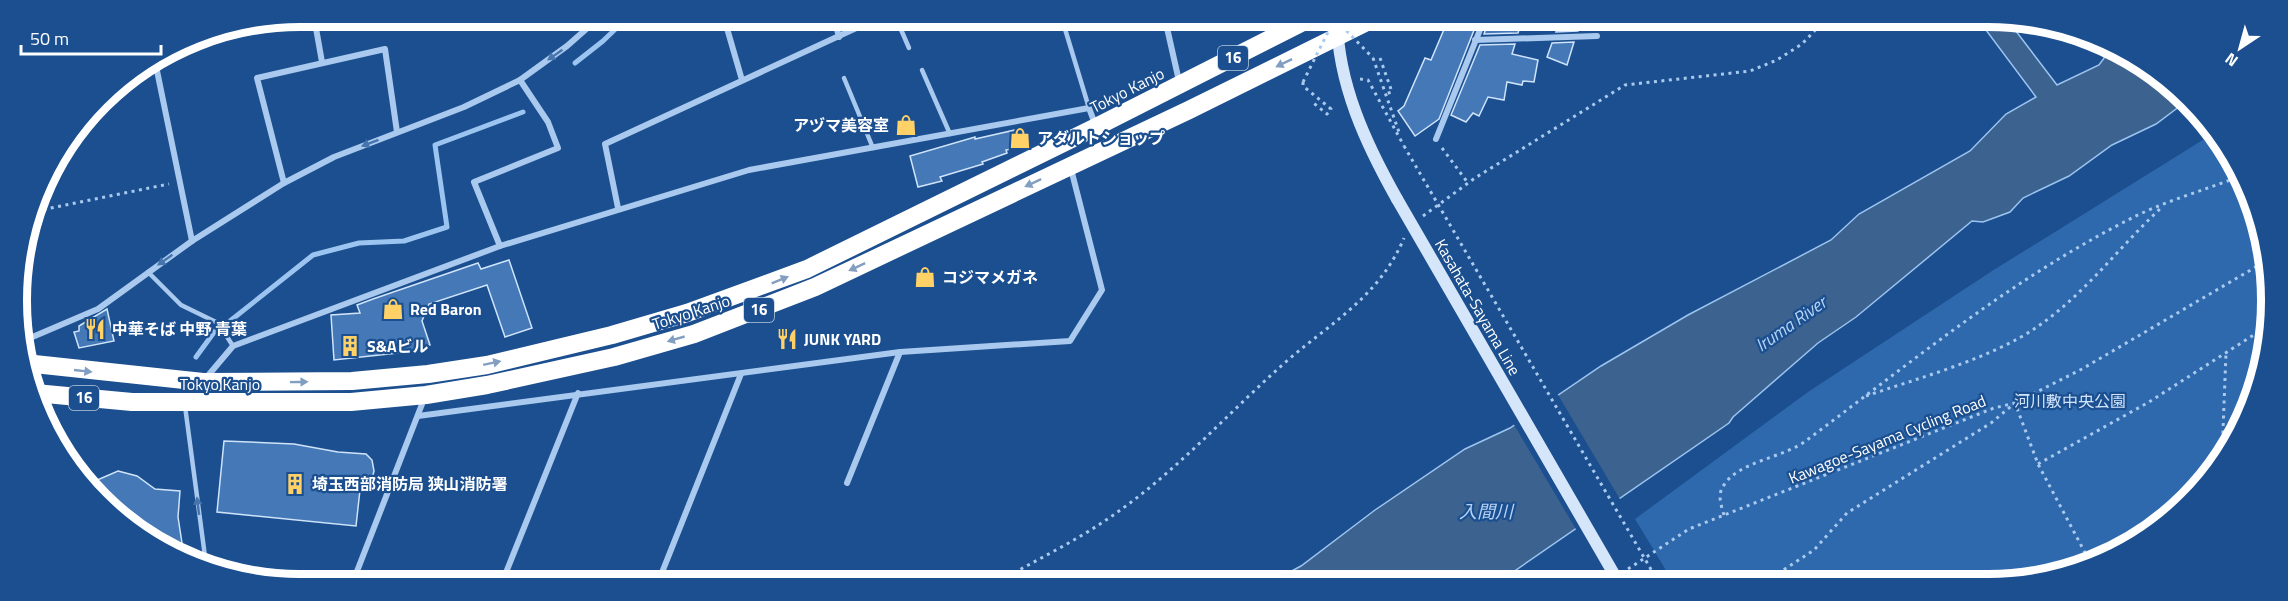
<svg xmlns="http://www.w3.org/2000/svg" width="2288" height="601" font-family="'Titillium Web','Noto Sans JP',sans-serif">
<style>
.green{fill:#2e69ad}
.water{fill:#3c6290;stroke:#9cc4f0;stroke-width:1.5}
.pier{fill:#1b4f8f}
.lines{fill:none;stroke-linecap:round;stroke-linejoin:round}
.stream{stroke:#9cc4f0;stroke-width:5}
.building{fill:#4478b7;stroke:#cfe3fa;stroke-width:1.5}
.path{stroke:#a9c9ee;stroke-width:3;stroke-dasharray:3 4.5;stroke-linecap:butt}
.lane{stroke:#a9c9ee;stroke-width:4.5}
.street{stroke:#a9c9ee;stroke-width:6}
.secondary{stroke:#d6e6fa;stroke-width:12}
.highway{stroke:#fff;stroke-width:18}
.path-bridge{stroke:#a9c9ee;stroke-width:3;stroke-dasharray:3 4.5;stroke-linecap:butt}
.secondary-bridge{stroke:#d6e6fa;stroke-width:12}
.oneway{fill:#4674ac}
.oneway2{fill:#829ec1}
.labels{text-anchor:middle;stroke-width:4.5;stroke-linejoin:round;paint-order:stroke}
.shield{fill:#1b4f8f;stroke:#bbcadd;stroke-width:1.5}
.shield-label{font-size:15px;font-weight:bold;fill:#fff}
.street-label{font-size:16px;fill:#fff;stroke:#1b4f8f}
.poi-label{font-size:16px;font-weight:bold;fill:#fff;stroke:#1b4f8f;text-anchor:start}
.park-label{font-size:16px;fill:#cfe3fa;stroke:#1b4f8f}
.water-label{font-size:18px;font-style:italic;fill:#b5d3f5;stroke:#1b4f8f}
.rim{fill:none;stroke:#fff;stroke-width:8}
</style>
<rect width="100%" height="100%" fill="#1b4f8f"/>
<path class="green" d="M2214 133 2223 142 2266 245V356L2234 442 2175 514 2096 563 2024 582H1673L1635 519 1808 392 1992 271Z"/>
<path class="water" d="M1980 22H2009L2057 85 2099 65 2110 50 2145 64 2184 103 2156 124 2112 145 2069 176 2023 198 2010 212 1983 222 1972 221 1856 317 1818 343 1733 417 1729 423 1500 581H1273L1301 566 1375 510 1465 449 1510 428 1601 366 1688 315 1831 240 1859 214 1970 151 2006 114 2036 97Z"/>
<path class="pier" d="M1557 393 1621 501 1577 531 1513 423Z"/>
<g class="lines">
<g class="stream">
<path d="M575 63 603 41 627 18"/>
<path d="M230 321 313 255 359 243 404 241 447 227 435 145 523 112"/>
<path d="M196 357 215 331"/>
</g>
</g>
<g class="building">
<path d="M1448 20H1478L1439 119 1415 136 1398 111 1404 106 1425 58 1431 60Z"/>
<path d="M1489 20H1522L1518 33 1484 34Z"/>
<path d="M1560 20H1582L1578 31 1556 32Z"/>
<path d="M1574 42 1567 65 1547 57 1552 43Z"/>
<path d="M1515 44 1512 54 1538 60 1534 82 1523 81 1522 85 1507 82 1504 100 1488 97 1479 116 1473 113 1466 122 1451 115 1480 45Z"/>
<path d="M1015 130 1019 147 1006 150 1007 153 982 162 983 164 940 177 942 181 918 187 910 156 975 137V139Z"/>
<path d="M509 260 532 328 505 337 487 285 429 304 422 321 430 345 415 347 416 351 334 360 331 315 360 313 357 305 373 299 478 263 481 269Z"/>
<path d="M107 309 114 341 79 348 74 332 79 331V326Z"/>
<path d="M224 441 294 444 338 452 366 454 372 460 374 471 369 491 360 490 356 526 217 512Z"/>
<path d="M118 471 137 476 155 489 180 491 178 517 184 556 158 546 88 484Z"/>
</g>
<g class="lines">
<g class="path">
<path d="M1373 58 1400 135"/>
<path d="M1380 58 1392 92 1385 94"/>
<path d="M1360 79 1368 80 1404 146"/>
<path d="M1303 82V86L1331 109 1327 114 1311 101"/>
<path d="M1442 148 1468 183"/>
<path d="M36 211 169 184"/>
<path d="M1423 216 1475 178 1625 85 1750 71 1777 60 1802 44 1824 21"/>
<path d="M1866 396C1919 378 1992 358 2037 327 2085 294 2120 246 2163 206"/>
<path d="M2222 456 2226 353"/>
<path d="M2038 464 2149 402 2266 327"/>
<path d="M1724 515C1721 505 1717 494 1724 485 1739 461 1784 458 1807 440 1913 361 2009 281 2128 220 2162 202 2202 191 2238 177"/>
<path d="M1628 569 1689 529 1994 408 2015 403 2082 369 2266 261"/>
<path d="M1656 578 1658 581"/>
<path d="M1001 580C1040 558 1082 538 1119 511 1181 467 1232 409 1289 359 1334 321 1380 295 1404 238"/>
<path d="M1765 582 1814 550 1847 513 1991 423 2015 403 2038 464 2091 564"/>
</g>
<g class="lane">
<path d="M896 18 909 48"/>
<path d="M1062 19 1089 108"/>
<path d="M922 70 950 134"/>
<path d="M844 78 873 148"/>
<path d="M148 272 181 305 218 323 233 346"/>
<path d="M185 406 206 564"/>
</g>
<g class="street">
<path d="M314 17 322 62"/>
<path d="M724 18 742 80"/>
<path d="M834 18 839 37"/>
<path d="M1165 19 1179 81"/>
<path d="M1266 19 1273 36"/>
<path d="M1475 40 1597 36"/>
<path d="M155 61 192 241"/>
<path d="M1436 139 1484 20"/>
<path d="M284 183 257 78 385 49 397 132"/>
<path d="M618 208 605 144 878 18"/>
<path d="M500 246 474 182 558 148 548 122 520 80"/>
<path d="M23 341 98 309 192 241 284 183 334 157 464 107 520 80 567 46 600 17"/>
<path d="M206 378 233 346 500 246 749 170 1089 108 1095 124"/>
<path d="M418 416 900 352 1070 341 1102 290 1071 169"/>
<path d="M847 483 900 352"/>
<path d="M354 579 424 399"/>
<path d="M503 580 578 393"/>
<path d="M659 580 741 374"/>
</g>
<path class="secondary" d="M1337 20C1338 84 1366 144 1397 199"/>
<g class="highway">
<path d="M25 363 203 382 352 381 428 374 487 365 612 335 687 313 807 269 1096 127 1307 20"/>
<path d="M35 393 132 402H351L426 395 487 385 614 357 694 334 815 287 1189 110 1371 20"/>
</g>
<g class="path-bridge">
<path d="M1336 20 1373 58"/>
<path d="M1303 82 1334 20"/>
<path d="M1404 146 1656 578"/>
</g>
<path class="secondary-bridge" d="M1397 199 1618 581"/>
</g>
<defs><path id="oneway-solid" d="M-6-.8H1V-3.2L6.5 0L1 3.2V.8H-6Z" transform="scale(1.5)"/></defs>
<g class="oneway">
<use href="#oneway-solid" transform="translate(555 55) rotate(145)"/>
<use href="#oneway-solid" transform="translate(370 143) rotate(159)"/>
<use href="#oneway-solid" transform="translate(165 260) rotate(145)"/>
<use href="#oneway-solid" transform="translate(198 506) rotate(-97)"/>
</g>
<g class="oneway2">
<use href="#oneway-solid" transform="translate(1284 63) rotate(154)"/>
<use href="#oneway-solid" transform="translate(1033 183) rotate(155)"/>
<use href="#oneway-solid" transform="translate(857 267) rotate(155)"/>
<use href="#oneway-solid" transform="translate(780 280) rotate(-22)"/>
<use href="#oneway-solid" transform="translate(676 339) rotate(164)"/>
<use href="#oneway-solid" transform="translate(492 363) rotate(-12)"/>
<use href="#oneway-solid" transform="translate(83 371) rotate(6)"/>
<use href="#oneway-solid" transform="translate(299 382) rotate(-1)"/>
</g>
<defs>
<symbol id="shop-bare" viewBox="-9 -9 18 18"><path d="M-5-2.5h2.3a2.7 3.5 0 0 1 5.4 0H5L5.5 6h-11ZM-1.5-2.5h3a1.5 2.3 0 0 0-3 0Z" fill="#ffd166" stroke="#1b4f8f" stroke-width="2.5" paint-order="stroke"/></symbol>
<symbol id="restaurant-bare" viewBox="-9 -9 18 18"><path d="M-5-6h1v4h1v-4h1v4h1v-4h1v5L-1.5 .5V6h-2V.5L-5-1ZM5-6V6H3V1.5H1.5Q1.5-4 5-6Z" fill="#ffd166" stroke="#1b4f8f" stroke-width="2.5" paint-order="stroke"/></symbol>
<symbol id="building-bare" viewBox="-9 -9 18 18"><path d="M-4-6H4V6H1V3H-1V6H-4ZM-2.5-4.3h1.7v1.8h-1.7ZM.8-4.3h1.7v1.8H.8ZM-2.5-1h1.7V.8h-1.7ZM.8-1h1.7V.8H.8Z" fill="#ffd166" stroke="#1b4f8f" stroke-width="2.5" paint-order="stroke"/></symbol>
</defs>
<g fill-rule="evenodd">
<use href="#shop-bare" x="891" y="110" width="30" height="30"/>
<use href="#shop-bare" x="1005" y="123" width="30" height="30"/>
<use href="#shop-bare" x="910" y="262" width="30" height="30"/>
<use href="#shop-bare" x="378" y="294" width="30" height="30"/>
<use href="#restaurant-bare" x="80" y="314" width="30" height="30"/>
<use href="#restaurant-bare" x="772" y="324" width="30" height="30"/>
<use href="#building-bare" x="335" y="331" width="30" height="30"/>
<use href="#building-bare" x="280" y="469" width="30" height="30"/>
</g>
<g class="labels">
<g class="shield">
<rect x="1218" y="46" width="30" height="24" rx="4.5"/>
<rect x="744" y="298" width="30" height="24" rx="4.5"/>
<rect x="69" y="386" width="30" height="24" rx="4.5"/>
</g>
<g class="shield-label">
<text x="1233" y="63">16</text>
<text x="759" y="315">16</text>
<text x="84" y="403">16</text>
</g>
<g class="street-label">
<text transform="translate(1127 90) rotate(-27)" y="6">Tokyo Kanjo</text>
<text transform="translate(1478 307) rotate(60)" y="6">Kasahata-Sayama Line</text>
<text transform="translate(691 312) rotate(-18)" y="6">Tokyo Kanjo</text>
<text x="220" y="390">Tokyo Kanjo</text>
<text transform="translate(1887 439) rotate(-22)" y="6">Kawagoe-Sayama Cycling Road</text>
</g>
<g class="poi-label">
<text x="889" y="131" text-anchor="end">アヅマ美容室</text>
<text x="1037" y="144">アダルトショップ</text>
<text x="942" y="283">コジマメガネ</text>
<text x="410" y="315">Red Baron</text>
<text x="112" y="335">中華そば 中野 青葉</text>
<text x="804" y="345">JUNK YARD</text>
<text x="367" y="352">S&amp;Aビル</text>
<text x="312" y="490">埼玉西部消防局 狭山消防署</text>
</g>
<g class="park-label">
<text x="2070" y="407">河川敷中央公園</text>
</g>
<g class="water-label">
<text transform="translate(1791 324) rotate(-35)" y="6">Iruma River</text>
<text x="1486" y="518">入間川</text>
</g>
</g>
<path d="M0 0H2288V601H0ZM300 27H1988A273 273 0 0 1 2261 300V301A273 273 0 0 1 1988 574H300A273 273 0 0 1 27 301V300A273 273 0 0 1 300 27Z" fill="#1b4f8f" fill-rule="evenodd"/>
<path class="rim" d="M300 27H1988A273 273 0 0 1 2261 300V301A273 273 0 0 1 1988 574H300A273 273 0 0 1 27 301V300A273 273 0 0 1 300 27Z"/>
<g transform="translate(2240 48) rotate(216)" stroke="#1b4f8f" stroke-width="4.5" paint-order="stroke">
<path d="M0-4.5L10 22L0 15L-10 22Z" fill="#ffffff"/>
<text y="-9" font-size="16" font-weight="bold" text-anchor="middle" fill="#ffffff">N</text>
</g>
<path d="M21 45v9h140v-9" fill="none" stroke="#ffffff" stroke-width="3"/>
<text x="30" y="45" font-size="18" fill="#ffffff" stroke="#1b4f8f" stroke-width="4.5" paint-order="stroke">50 m</text>
</svg>
